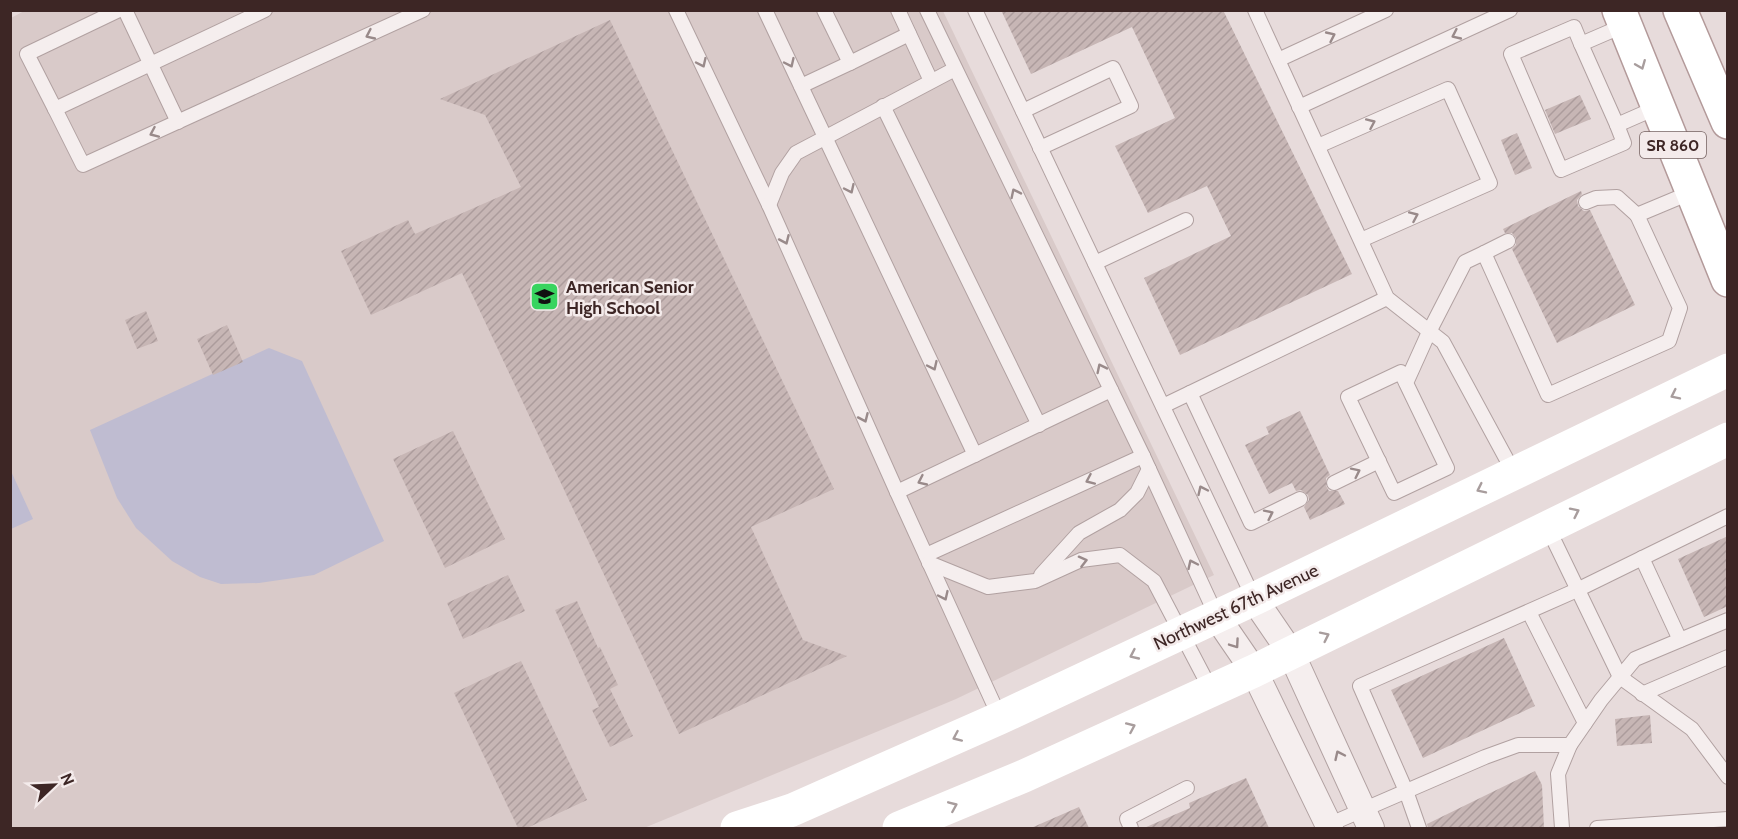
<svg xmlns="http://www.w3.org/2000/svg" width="1738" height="839" font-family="Cabin,sans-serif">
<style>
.built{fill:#d9cac9}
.garden{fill:#bfbcd1}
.building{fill:url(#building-hatch)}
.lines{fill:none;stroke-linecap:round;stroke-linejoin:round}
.service-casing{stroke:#b1a1a1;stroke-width:16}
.minor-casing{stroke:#b1a1a1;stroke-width:28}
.primary-casing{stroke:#b39a9a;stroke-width:36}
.service{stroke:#f5eeee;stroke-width:14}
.minor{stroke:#f5eeee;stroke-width:26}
.secondary{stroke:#fff;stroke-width:33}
.primary{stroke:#fff;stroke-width:33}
.oneway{stroke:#998a8a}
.oneway2{stroke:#a89d9d}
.labels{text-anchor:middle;stroke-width:5;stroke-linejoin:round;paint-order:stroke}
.shield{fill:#f4ebeb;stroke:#746160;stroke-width:1.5}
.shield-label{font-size:16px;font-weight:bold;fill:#3d2625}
.poi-label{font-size:18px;font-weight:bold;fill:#3d2625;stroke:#f4ebeb;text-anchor:start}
.street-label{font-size:18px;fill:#3d2625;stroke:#f4ebeb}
</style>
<defs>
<pattern id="building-hatch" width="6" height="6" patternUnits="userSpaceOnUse" patternTransform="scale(1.5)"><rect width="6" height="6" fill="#c7b6b5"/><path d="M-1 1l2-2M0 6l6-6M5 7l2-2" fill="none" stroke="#ac9c9c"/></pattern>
</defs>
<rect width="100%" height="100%" fill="#e7dbdb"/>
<path class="built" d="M26 10 943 11 1214 575 956 699 644 828H11V18Z"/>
<g class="garden">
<path d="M269 348 302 361 384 541 314 575 259 583 221 584 200 577 172 561 136 528 117 498 90 430Z"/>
<path d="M10 469 33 519 11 529H10Z"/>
</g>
<g class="building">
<path d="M1001 10H1223L1352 274 1180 355 1144 278 1231 236 1207 186 1148 213 1115 146 1175 118 1132 27 1031 74Z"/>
<path d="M610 20 834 489 751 527 803 640 847 656 679 734 462 273 371 315 341 251 408 220 415 234 521 187 485 115 440 99Z"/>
<path d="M1580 95 1591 119 1555 134 1545 110Z"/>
<path d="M1517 133 1532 168 1515 175 1501 140Z"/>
<path d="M1581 191 1582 194 1577 200 1578 206 1584 211 1590 210 1635 305 1557 343 1512 249 1516 245V238L1512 233H1505L1503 229Z"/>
<path d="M146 311 158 341 137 349 125 320Z"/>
<path d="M227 325 243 362 213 375 197 339Z"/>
<path d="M1300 411 1330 475 1326 478V486L1329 491H1338L1345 504 1310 520 1304 507 1309 500 1308 495 1301 490 1296 491 1292 483 1269 494 1245 445 1269 434 1266 427Z"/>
<path d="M453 431 505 539 445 568 393 459Z"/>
<path d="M1728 536V606L1704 617 1678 559Z"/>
<path d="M508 575 525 611 463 639 447 603Z"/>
<path d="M577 601 598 648 600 647 618 685 610 689 633 736 610 747 592 710 599 707 555 610Z"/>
<path d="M1504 638 1535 706 1423 758 1391 690Z"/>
<path d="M521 661 587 800 527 828H518L454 693Z"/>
<path d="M1650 715 1652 743 1617 746 1615 719Z"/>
<path d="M1535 771 1542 785 1544 828H1428L1427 824Z"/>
<path d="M1246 778 1269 828H1144L1190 808 1189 803Z"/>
<path d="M1079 807 1089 828H1031Z"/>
</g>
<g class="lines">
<defs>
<g id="service">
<path d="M119 10 27 54 55 109 265 10"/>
<path d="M125 10 178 122"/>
<path d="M676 10 769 205 897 492 1000 718"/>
<path d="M765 10 975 455"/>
<path d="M824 10 850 63 909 34"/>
<path d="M898 10 931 81"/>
<path d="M927 10 1143 456 1217 617"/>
<path d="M975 10 1254 599"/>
<path d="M1255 10 1387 298 1443 342 1514 473"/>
<path d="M1625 25 1581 44 1617 125 1658 107"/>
<path d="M1581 44 1574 27 1511 54 1561 170 1624 143 1617 125"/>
<path d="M1278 60 1386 10"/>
<path d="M801 86 850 63"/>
<path d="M883 106 1039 425"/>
<path d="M1299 107 1510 10"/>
<path d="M55 109 83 165 423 10"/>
<path d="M1023 111 1113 68 1131 106 1040 148"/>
<path d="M1318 146 1448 89 1490 183 1361 240"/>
<path d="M1586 202 1596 198 1617 197 1637 215"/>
<path d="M769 205 782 173 796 153 955 69"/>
<path d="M1484 253 1508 241"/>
<path d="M1095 263 1186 220"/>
<path d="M1406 383 1447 468 1394 493 1348 397 1401 372 1406 383 1429 332 1465 262 1484 253 1548 395 1669 341 1680 308 1637 215 1692 192"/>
<path d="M1190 393 1251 523 1300 499"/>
<path d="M1163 406 1387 298"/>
<path d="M1334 483 1379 461"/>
<path d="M897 492 1111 390"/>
<path d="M1547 526 1620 677 1692 729 1728 777"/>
<path d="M926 555 1143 456"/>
<path d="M1642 558 1680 640"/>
<path d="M929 563 988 587 1035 581 1081 560 1120 555 1154 581 1211 690"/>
<path d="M1041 575 1079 533 1120 510 1137 493 1149 469"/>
<path d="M1529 612 1585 723"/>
<path d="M1642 694 1728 657"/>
<path d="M1328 825 1485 757 1518 745H1570L1601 700 1635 659 1728 620"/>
<path d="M1131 828 1127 819 1187 788"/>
<path d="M1419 828 1406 791 1360 686 1577 590 1728 516"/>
<path d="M1562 828 1558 774 1570 745"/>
<path d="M1597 828 1728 819"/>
</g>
<g id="minor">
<path d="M1254 599 1291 653 1371 828"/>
<path d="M1217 617 1254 671 1330 828"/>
</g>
<g id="primary">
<path d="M1619 10 1728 280"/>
<path d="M1680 10 1728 122"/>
</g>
</defs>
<use href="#service" class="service-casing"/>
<use href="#minor" class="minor-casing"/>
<use href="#primary" class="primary-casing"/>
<use href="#service" class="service"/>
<use href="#minor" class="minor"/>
<g class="secondary">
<path d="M737 828 792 810 1000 718 1254 599 1728 370"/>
<path d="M899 828 1024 776 1254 671 1728 439"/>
</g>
<use href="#primary" class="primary"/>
</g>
<defs><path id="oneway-chevron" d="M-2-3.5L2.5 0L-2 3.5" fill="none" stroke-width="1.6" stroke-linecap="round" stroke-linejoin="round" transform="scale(1.5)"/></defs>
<g class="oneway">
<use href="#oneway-chevron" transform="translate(370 35) rotate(155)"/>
<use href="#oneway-chevron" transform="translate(1456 35) rotate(155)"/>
<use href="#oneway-chevron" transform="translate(1331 36) rotate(-25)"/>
<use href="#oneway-chevron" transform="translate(702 63) rotate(65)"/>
<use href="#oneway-chevron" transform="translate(790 63) rotate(65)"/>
<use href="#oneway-chevron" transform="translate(1371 123) rotate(-24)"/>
<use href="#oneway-chevron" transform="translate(154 133) rotate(156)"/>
<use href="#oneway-chevron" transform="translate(850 189) rotate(65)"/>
<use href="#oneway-chevron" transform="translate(1015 193) rotate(-116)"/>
<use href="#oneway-chevron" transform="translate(1414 216) rotate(-24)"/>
<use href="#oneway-chevron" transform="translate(785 240) rotate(66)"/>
<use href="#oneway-chevron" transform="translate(933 366) rotate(65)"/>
<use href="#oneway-chevron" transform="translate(1101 368) rotate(-116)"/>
<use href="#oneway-chevron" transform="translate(864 418) rotate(66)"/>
<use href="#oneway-chevron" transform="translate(1356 472) rotate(-26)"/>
<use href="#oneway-chevron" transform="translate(1090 480) rotate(156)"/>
<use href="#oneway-chevron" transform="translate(922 481) rotate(155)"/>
<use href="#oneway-chevron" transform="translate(1202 490) rotate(-115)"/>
<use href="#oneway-chevron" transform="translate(1269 514) rotate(-26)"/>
<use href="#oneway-chevron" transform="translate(1083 561) rotate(-14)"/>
<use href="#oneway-chevron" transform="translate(1192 564) rotate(-115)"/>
<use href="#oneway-chevron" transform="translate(944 596) rotate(65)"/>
<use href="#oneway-chevron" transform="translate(1235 644) rotate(55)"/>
<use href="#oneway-chevron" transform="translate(1339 755) rotate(-115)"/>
</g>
<g class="oneway2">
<use href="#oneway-chevron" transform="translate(1641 65) rotate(68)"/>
<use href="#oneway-chevron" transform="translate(1675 395) rotate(154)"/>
<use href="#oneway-chevron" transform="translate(1481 489) rotate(154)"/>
<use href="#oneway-chevron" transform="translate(1575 512) rotate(-26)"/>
<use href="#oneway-chevron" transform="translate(1325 636) rotate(-26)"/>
<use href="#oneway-chevron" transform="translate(1134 655) rotate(155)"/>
<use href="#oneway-chevron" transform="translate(1131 727) rotate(-24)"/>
<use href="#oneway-chevron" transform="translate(957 737) rotate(156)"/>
<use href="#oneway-chevron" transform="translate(953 806) rotate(-23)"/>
</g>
<defs>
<symbol id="school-square" viewBox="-11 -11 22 22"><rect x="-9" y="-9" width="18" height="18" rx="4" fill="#38d45f" stroke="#f4ebeb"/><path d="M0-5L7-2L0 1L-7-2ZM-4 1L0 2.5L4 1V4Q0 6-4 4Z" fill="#111"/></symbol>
</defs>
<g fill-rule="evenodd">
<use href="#school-square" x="528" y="280" width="33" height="33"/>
</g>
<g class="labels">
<rect class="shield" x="1640" y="132" width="66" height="26" rx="4.5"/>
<g class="shield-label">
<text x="1673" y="151">SR 860</text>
</g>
<g class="poi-label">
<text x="566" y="293">American Senior<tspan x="566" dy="21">High School</tspan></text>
</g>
<g class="street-label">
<text transform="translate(1236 607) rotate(-25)" y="6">Northwest 67th Avenue</text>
</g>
</g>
<rect width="1738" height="839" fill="none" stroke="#3d2625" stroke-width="24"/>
<g transform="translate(54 785) rotate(67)" stroke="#f4ebeb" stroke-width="4.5" paint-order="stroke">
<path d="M0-4.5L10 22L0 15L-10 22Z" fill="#3d2625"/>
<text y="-9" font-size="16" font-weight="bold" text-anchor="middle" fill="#3d2625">N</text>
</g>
</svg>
